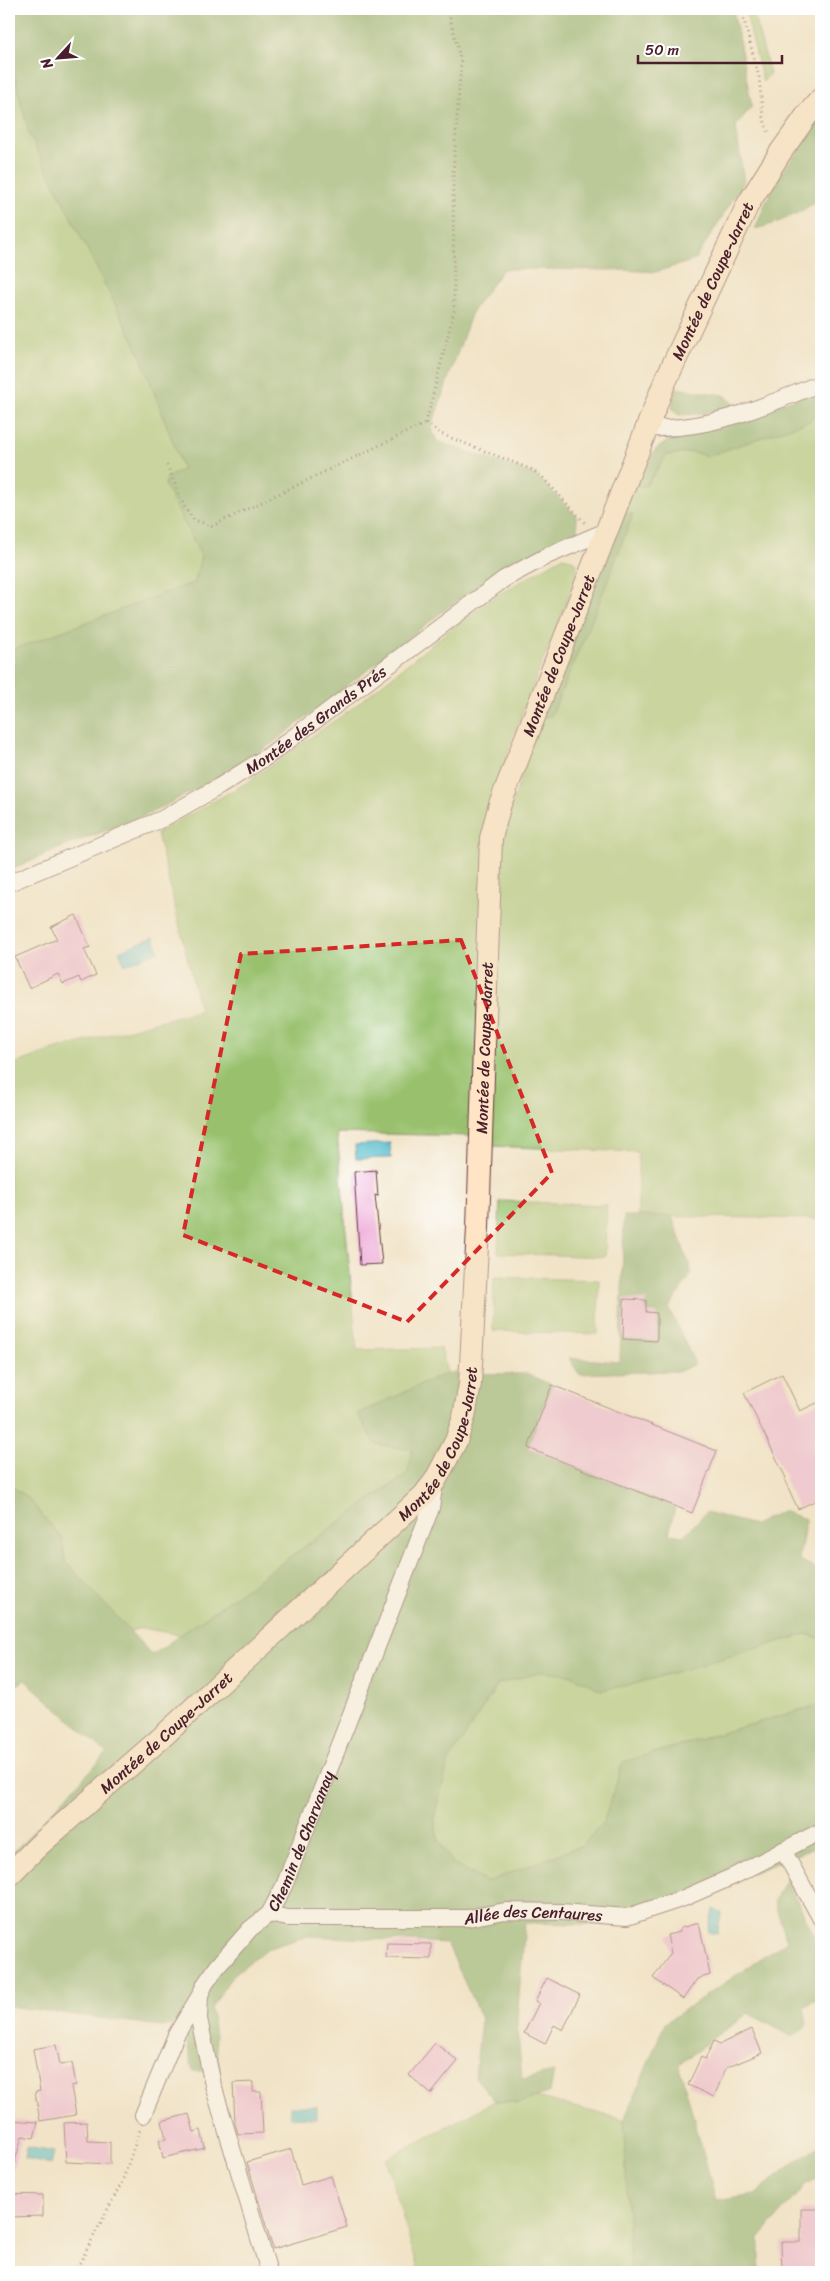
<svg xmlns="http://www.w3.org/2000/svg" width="830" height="2281" font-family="Sriracha,sans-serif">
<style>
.green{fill:#99c16d;stroke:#72704c}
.forest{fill:#7aa760;stroke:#626346}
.water{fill:#4ebac9;stroke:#4c6c7a}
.building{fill:#eeacd8}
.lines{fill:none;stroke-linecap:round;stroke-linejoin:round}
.minor-casing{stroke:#633c42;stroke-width:18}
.secondary-casing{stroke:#633c42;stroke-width:24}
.path{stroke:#633c42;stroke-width:3;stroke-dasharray:1 4;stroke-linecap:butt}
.minor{stroke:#fff;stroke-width:16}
.secondary{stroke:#ffe4c6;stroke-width:22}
.marked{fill:none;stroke:#d62828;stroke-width:4;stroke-dasharray:10 6;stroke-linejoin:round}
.labels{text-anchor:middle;stroke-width:4.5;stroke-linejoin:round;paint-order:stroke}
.street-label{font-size:16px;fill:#4a1f2b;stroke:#fff}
</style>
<rect width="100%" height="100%" fill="#fff"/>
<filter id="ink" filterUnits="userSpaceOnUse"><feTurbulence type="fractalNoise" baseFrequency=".02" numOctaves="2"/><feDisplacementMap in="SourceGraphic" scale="10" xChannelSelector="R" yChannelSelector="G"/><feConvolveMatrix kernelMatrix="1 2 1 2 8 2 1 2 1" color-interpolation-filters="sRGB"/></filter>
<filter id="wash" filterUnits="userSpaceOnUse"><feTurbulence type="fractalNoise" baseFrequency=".0096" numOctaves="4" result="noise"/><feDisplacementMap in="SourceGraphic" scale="20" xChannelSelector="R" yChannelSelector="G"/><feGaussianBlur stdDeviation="1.12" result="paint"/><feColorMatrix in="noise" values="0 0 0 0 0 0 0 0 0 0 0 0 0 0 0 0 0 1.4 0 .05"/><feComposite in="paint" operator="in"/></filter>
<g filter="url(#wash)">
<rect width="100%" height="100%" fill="#f1e3c7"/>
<g class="green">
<path d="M745 9H752L770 73 763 82Z"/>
<path d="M9 54 29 134 139 352 183 469 167 478 165 485 201 555 195 582 9 651Z"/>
<path d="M821 413V1219L638 1216V1152L489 1146 498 885 504 839 508 816 541 718 551 716 601 598 633 514 623 513 636 485 646 486 667 455 691 452 708 456 809 421Z"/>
<path d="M563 557 571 559 577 564V576L513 736 494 800 472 1136 337 1133 357 1350 441 1348 447 1373 357 1414 376 1444 412 1450 408 1473 180 1635 142 1628 106 1637 75 1623 62 1539 28 1498 9 1485V1066L50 1051 200 1010 157 833 246 783 351 709 456 625 496 596Z"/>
<path d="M500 1201 607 1205 605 1257 498 1253Z"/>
<path d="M494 1277 599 1280 598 1334 493 1331Z"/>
<path d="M807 1634 821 1639V1704L623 1762 604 1821 582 1845 487 1883 452 1863 438 1839 434 1817 449 1761 498 1684 541 1672 571 1675 601 1690 634 1684Z"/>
<path d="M536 2097 624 2120 630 2272H419L386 2159 495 2101 519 2103Z"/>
</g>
<g class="forest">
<path d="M9 9H733L752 106 736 126 744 182 695 260 656 272 619 270 503 269 472 312 431 428 437 441 536 475 576 515 578 533 496 574 446 609 273 743 204 785 147 815 55 850 9 871V651L195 582 201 556 165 485 167 478 183 469 139 352 29 134 9 54Z"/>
<path d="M821 115V198C801 213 780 223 755 229L775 180 806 141 807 128Z"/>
<path d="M675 388 725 395 734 405 700 414 678 415 672 409Z"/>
<path d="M821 390V413L809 421 708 456 691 452 667 455 645 486 636 485 655 450 668 441Z"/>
<path d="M623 513 633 514 601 598 551 716 541 718Z"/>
<path d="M624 1216H672L692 1273 669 1308 695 1364 680 1371 579 1374 569 1358 620 1362Z"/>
<path d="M447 1373 528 1374 552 1385 528 1448 675 1507 669 1534 684 1536 706 1512 754 1525 782 1511 806 1519 799 1559 821 1572V1639L806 1634 634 1684 601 1690 571 1675 541 1672 498 1684 449 1761 434 1817 438 1839 452 1863 487 1882 582 1845 604 1821 623 1762 821 1704V1845L623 1925 525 1923 517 2021 522 2079 554 2072 550 2092 519 2103 495 2101 475 2077 481 2019 447 1943 308 1936 266 1949 232 1976 211 2008 220 2071H193L183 2025 160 2026 9 2006V1857L107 1753 25 1680 9 1690V1485L28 1498 62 1539 65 1561 152 1655 408 1473 412 1450 376 1444 357 1414Z"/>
<path d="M786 1878 821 1949V1997L804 2007 807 2025 793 2037 748 2013 679 2064 716 2200 755 2194 795 2162 821 2145V2177L805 2185 759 2238V2272H630L624 2120 665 2023 787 1941 774 1902Z"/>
</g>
<g class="water">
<path d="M153 937 159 951 125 965 119 951Z"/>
<path d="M390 1143 391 1158 356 1159 355 1145Z"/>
<path d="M713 1909 722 1912 717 1934 708 1932Z"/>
<path d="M290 2106H317V2118L290 2117Z"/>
<path d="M27 2147 54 2152 51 2165 25 2159Z"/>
</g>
<g id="blocks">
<g class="building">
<path d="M76 915 90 947 84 949 96 975 81 982 79 977 63 984 58 974 29 988 15 957 57 939 51 927Z"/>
<path d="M376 1170 378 1196 375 1195 382 1264 360 1265 354 1172Z"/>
<path d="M624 1299 646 1300V1312L657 1313V1341L623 1339Z"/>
<path d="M782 1374 800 1411 821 1401V1498L798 1509 784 1479 786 1478 744 1393Z"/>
<path d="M552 1385 717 1451 692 1513 528 1448Z"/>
<path d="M699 1923 710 1975 697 1979 683 1999 653 1978 671 1953 667 1935 680 1932V1928Z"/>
<path d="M387 1943 431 1944V1959L386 1958Z"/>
<path d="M547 1978 580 1995 563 2030 554 2025 545 2044 524 2033 539 2003 535 2001Z"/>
<path d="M752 2029 762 2053 726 2068 714 2097 688 2085 701 2057 705 2059 714 2041 720 2044Z"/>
<path d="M435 2043 458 2061 431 2094 409 2075Z"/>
<path d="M56 2045 60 2065 72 2063 76 2085 71 2086 76 2115 40 2121 35 2092 40 2091 33 2049Z"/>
<path d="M253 2082V2092H261L263 2133 238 2134 235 2123 233 2083Z"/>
<path d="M189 2114 194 2132 201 2130 205 2148 163 2158 159 2140 166 2139 162 2121Z"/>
<path d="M9 2120 38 2122 34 2138 22 2136 13 2169 9 2168Z"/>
<path d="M87 2122 88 2141 110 2142V2164L66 2162 64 2123Z"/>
<path d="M291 2149 301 2185 331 2176 347 2227 273 2249 247 2162Z"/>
<path d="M9 2194 43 2195V2216L9 2217Z"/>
<path d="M801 2209H821V2263H818V2272H782L781 2242H801Z"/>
</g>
</g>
</g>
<g filter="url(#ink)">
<use href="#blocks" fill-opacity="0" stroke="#633c42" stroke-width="1"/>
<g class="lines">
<defs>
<g id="minor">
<path d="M647 428C709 431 765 406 821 383"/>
<path id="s1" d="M9 883 162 819 220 786 268 756 504 579 547 556 606 531"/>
<path d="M783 1850 821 1919"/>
<path id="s2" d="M269 1914 287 1918H468L505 1911 561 1912 627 1917 684 1898 734 1876 821 1831"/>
<path d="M143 2115 176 2035 199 1997"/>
<path id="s3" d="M269 2272 213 2085 199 2019 200 1995 205 1984 217 1967 250 1929 269 1914 284 1886 431 1508 435 1481"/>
</g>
<g id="secondary">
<path id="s4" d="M9 1875 38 1846 160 1739 424 1495 435 1481 456 1441 464 1417 470 1384 478 1227 491 838 500 804 664 384 748 204 780 153 807 115 821 99"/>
</g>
</defs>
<use href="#minor" class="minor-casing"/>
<use href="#secondary" class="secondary-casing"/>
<g class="path">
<path d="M741 9 759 77 763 117 769 134"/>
<path d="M426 423 454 311 453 174 461 62 448 9"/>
<path d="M426 423 441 434 533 470 543 478 585 523"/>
<path d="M167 465 185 508 194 520 212 526 426 423"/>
<path d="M75 2272 122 2182 140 2130"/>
</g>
<use href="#minor" class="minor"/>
<use href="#secondary" class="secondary"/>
</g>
</g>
<path d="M0 0H830V2281H0ZM461 940 552 1173 407 1322 183 1235 241 954Z" fill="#f1e3c7" fill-opacity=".55" fill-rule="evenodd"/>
<path class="marked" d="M461 940 552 1173 407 1322 183 1235 241 954Z"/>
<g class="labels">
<g class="street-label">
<text dy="6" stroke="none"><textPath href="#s4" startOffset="1831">Montée de Coupe-Jarret</textPath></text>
<text dy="6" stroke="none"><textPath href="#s4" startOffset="1426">Montée de Coupe-Jarret</textPath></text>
<text dy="6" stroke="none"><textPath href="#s1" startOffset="349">Montée des Grands Prés</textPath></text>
<text dy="6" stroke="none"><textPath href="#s4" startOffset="1021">Montée de Coupe-Jarret</textPath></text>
<text dy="6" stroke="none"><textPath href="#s4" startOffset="616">Montée de Coupe-Jarret</textPath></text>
<text dy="6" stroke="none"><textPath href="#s4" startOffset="212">Montée de Coupe-Jarret</textPath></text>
<text dy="6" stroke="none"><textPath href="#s3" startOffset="474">Chemin de Charvanay</textPath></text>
<text dy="6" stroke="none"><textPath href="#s2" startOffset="265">Allée des Centaures</textPath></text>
</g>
</g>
<rect width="830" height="2281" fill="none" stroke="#fff" stroke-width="30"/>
<g transform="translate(58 58) rotate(244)" stroke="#ffffff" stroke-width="4" paint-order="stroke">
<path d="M0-4L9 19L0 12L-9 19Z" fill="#4a1f2b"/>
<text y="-8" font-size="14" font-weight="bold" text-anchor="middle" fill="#4a1f2b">N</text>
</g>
<path d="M638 55v8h144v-8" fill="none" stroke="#4a1f2b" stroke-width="2.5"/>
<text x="645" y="55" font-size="15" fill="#4a1f2b" stroke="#ffffff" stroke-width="4" paint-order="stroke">50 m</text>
</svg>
